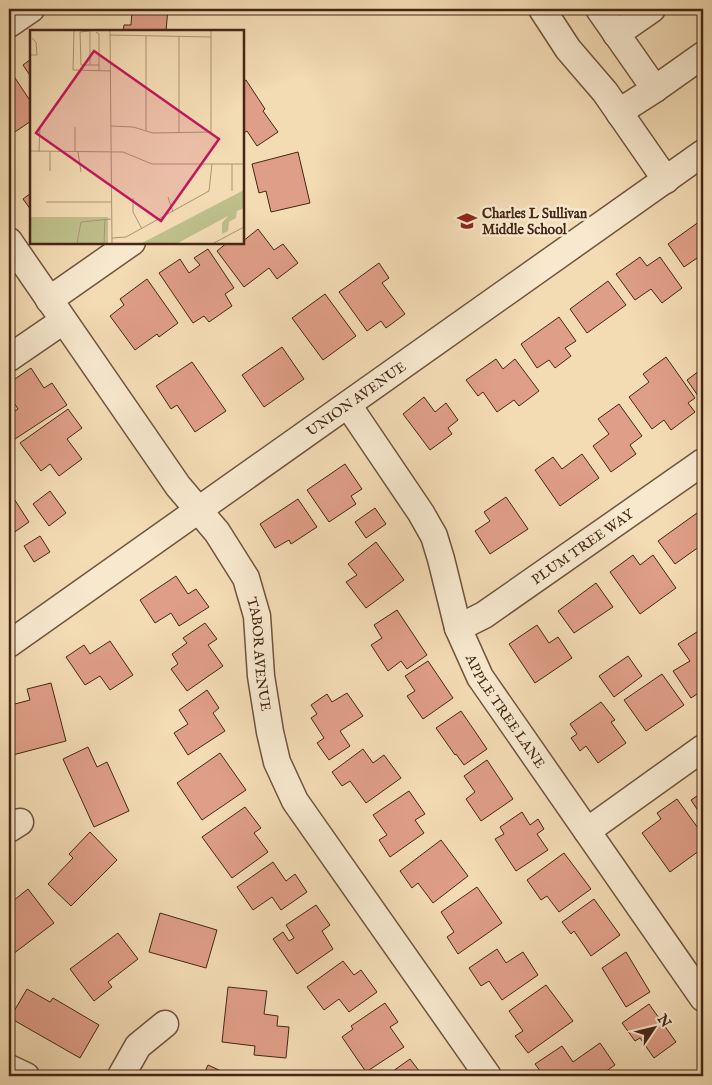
<svg xmlns="http://www.w3.org/2000/svg" width="712" height="1085" font-family="'IM FELL English',serif">
<style>
.building{fill:#df9e87;stroke:#442716}
.lines{fill:none;stroke-linecap:round;stroke-linejoin:round}
.minor-casing{stroke:#70543e;stroke-width:29}
.minor{stroke:#f7e8ce;stroke-width:26}
.labels{text-anchor:middle;stroke-width:5;stroke-linejoin:round;paint-order:stroke}
.poi-label{font-size:14px;font-weight:bold;fill:#442716;stroke:#f7e8ce;text-anchor:start}
.street-label{font-size:14px;fill:#442716;stroke:#f7e8ce}
.inset-road{fill:none;stroke:#ad9375;stroke-width:1}
.view{fill:#c2185b;fill-opacity:0.15;stroke:#c2185b;stroke-width:2.5}
.inset-edge{fill:none;stroke:#442716;stroke-width:2.5}
</style>
<rect width="100%" height="100%" fill="#f3dbb4"/>
<filter id="stains"><feTurbulence type="fractalNoise" baseFrequency=".004" numOctaves="4"/><feColorMatrix values="0 0 0 0 .2 0 0 0 0 .09 0 0 0 0 .02 0 0 0 .5 -.17"/></filter>
<radialGradient id="worn" r=".72"><stop offset=".6" stop-color="#630" stop-opacity="0"/><stop offset="1" stop-color="#630" stop-opacity=".3"/></radialGradient>
<g class="building">
<path d="M113 9H168L166 31H123L124 25H131L132 11Z"/>
<path d="M31 59V77L23 65Z"/>
<path d="M9 69 31 102V121L9 136Z"/>
<path d="M246 80 265 109 263 111 278 132 257 146 247 131 242 134V82Z"/>
<path d="M298 152 310 203 271 212 266 191 259 193 252 164Z"/>
<path d="M31 193V210L23 199Z"/>
<path d="M703 219V254L684 267 668 244Z"/>
<path d="M258 229 274 250 283 244 298 263 277 279 269 268 244 287 217 251 228 242H242Z"/>
<path d="M208 249 234 288 225 294 232 306 209 322 204 316 193 323 159 273 180 259 189 273 200 265 194 258Z"/>
<path d="M640 257 647 266 660 257 682 288 662 303 651 289 635 300 616 274Z"/>
<path d="M379 263 389 278 382 283 405 314 386 328 381 321 367 331 339 292Z"/>
<path d="M147 279 178 323 159 337 157 334 135 350 110 316 124 305 120 299Z"/>
<path d="M608 281 626 305 587 333 570 309Z"/>
<path d="M325 294 356 336 323 360 292 318Z"/>
<path d="M559 317 576 341 565 348 571 356 555 368 549 360 537 368 521 344Z"/>
<path d="M282 347 304 379 264 407 242 375Z"/>
<path d="M666 357 695 398 688 403 695 412 671 430 664 420 652 429 629 397 649 382 643 374Z"/>
<path d="M496 359 503 369 515 359 539 391 519 406 514 400 497 412 483 392 478 396 466 380Z"/>
<path d="M192 362 226 411 195 432 177 405 171 409 156 386Z"/>
<path d="M31 368 44 388 52 383 67 405 15 439 9 430V415L18 409 9 395V383Z"/>
<path d="M703 368V403L687 380Z"/>
<path d="M424 397 435 412 446 403 458 420 448 428 452 434 430 450 403 414Z"/>
<path d="M619 404 642 436 630 445 636 454 611 472 593 446 609 434 598 419Z"/>
<path d="M68 409 82 428 67 439 82 459 59 476 50 464 41 471 20 443Z"/>
<path d="M582 454 599 478 560 506 535 470 553 457 562 469Z"/>
<path d="M345 464 362 489 351 496 356 504 329 522 307 490Z"/>
<path d="M9 491 29 522 9 536Z"/>
<path d="M50 491 66 513 49 526 33 504Z"/>
<path d="M506 497 528 529 490 554 475 531 490 521 484 512Z"/>
<path d="M298 499 317 527 291 544 289 540 275 548 260 524Z"/>
<path d="M375 508 386 524 366 538 355 522Z"/>
<path d="M697 513 703 522V544L675 564 658 541Z"/>
<path d="M40 536 50 552 34 562 24 546Z"/>
<path d="M376 542 404 580 366 608 346 582 357 575 348 564Z"/>
<path d="M633 555 640 565 653 555 676 588 640 614 610 572Z"/>
<path d="M176 576 188 594 196 589 209 607 179 626 171 613 155 623 140 600Z"/>
<path d="M596 583 613 607 574 633 558 611Z"/>
<path d="M397 610 427 655 407 669 401 661 388 671 371 645 382 638 374 625Z"/>
<path d="M205 623 217 639 208 645 223 666 187 691 171 669 178 664 172 654 187 643 183 638Z"/>
<path d="M537 625 549 643 558 637 572 658 535 683 509 644Z"/>
<path d="M700 630 703 634V690L691 698 673 671 690 661 678 644Z"/>
<path d="M110 641 133 675 110 690 100 676 85 685 66 657 84 645 90 654Z"/>
<path d="M628 656 642 676 614 697 599 676Z"/>
<path d="M428 661 453 698 423 719 407 696 415 691 405 676Z"/>
<path d="M662 674 684 705 646 731 624 700Z"/>
<path d="M51 683 66 741 9 756V712L12 711 11 705 30 700 27 689Z"/>
<path d="M207 690 219 708 213 713 225 731 188 755 174 733 188 724 179 710Z"/>
<path d="M347 693 363 716 340 731 350 746 329 760 317 743 324 738 311 718 317 714 311 705 327 694 332 702Z"/>
<path d="M601 702 615 720 611 722 626 743 598 763 586 746 580 751 571 738 577 734 570 724Z"/>
<path d="M461 711 487 749 464 765 456 754 455 755 436 728Z"/>
<path d="M88 747 97 767 107 762 129 811 94 827 63 759Z"/>
<path d="M363 749 373 763 384 755 401 778 366 803 350 781 342 786 332 772Z"/>
<path d="M220 753 246 790 202 820 177 783Z"/>
<path d="M487 760 513 799 481 821 466 799 475 792 464 776Z"/>
<path d="M409 791 425 814 415 820 424 833 390 857 379 840 387 835 373 815Z"/>
<path d="M703 792V818L691 800Z"/>
<path d="M677 799 703 835V848L670 872 642 833 661 819 657 813Z"/>
<path d="M245 807 261 828 254 833 268 852 232 878 202 837Z"/>
<path d="M522 812 530 825 538 819 544 829 537 834 548 850 516 871 495 839 504 834 500 827Z"/>
<path d="M90 832 117 860 71 906 48 884 73 858 69 854Z"/>
<path d="M441 840 468 876 433 903 418 883 412 888 400 871Z"/>
<path d="M564 853 591 889 559 912 547 896 541 900 527 880Z"/>
<path d="M273 862 286 881 295 874 307 892 281 910 272 897 253 910 237 887Z"/>
<path d="M477 887 502 923 458 954 447 937 454 932 441 912Z"/>
<path d="M28 889 54 923 9 957V904Z"/>
<path d="M594 899 620 935 591 956 574 931 571 934 562 922Z"/>
<path d="M316 905 330 925 322 931 333 949 297 974 273 939 283 932 289 941 294 938 286 925Z"/>
<path d="M160 913 217 930 206 968 149 952Z"/>
<path d="M703 913V923L698 917Z"/>
<path d="M118 933 138 959 108 982 112 987 94 1001 70 969Z"/>
<path d="M497 949 506 963 523 952 538 975 502 1000 489 981 481 986 469 968Z"/>
<path d="M626 952 650 992 626 1007 602 968Z"/>
<path d="M343 961 354 975 361 970 377 992 349 1012 339 999 324 1010 307 987Z"/>
<path d="M546 985 573 1021 528 1053 515 1036 523 1031 509 1011Z"/>
<path d="M228 987 267 991 264 1014 278 1016 277 1026 289 1027 286 1058 254 1055 255 1046 222 1042Z"/>
<path d="M27 989 50 1002 53 998 99 1025 80 1058 10 1018Z"/>
<path d="M385 1003 398 1022 390 1027 404 1047 366 1072 342 1037 353 1029 351 1026Z"/>
<path d="M649 1004 676 1042 654 1058 640 1038 635 1041 622 1023Z"/>
<path d="M600 1043 615 1065 599 1076H544L535 1064 562 1046 573 1062Z"/>
<path d="M410 1059 423 1076H386Z"/>
<path d="M208 1065 232 1076H203Z"/>
</g>
<g class="lines">
<defs>
<g id="minor">
<path d="M542 9 568 49 605 92 666 180"/>
<path d="M599 9 655 89 630 105 620 114"/>
<path d="M9 24 31 9"/>
<path d="M616 34 652 9"/>
<path d="M655 89 703 55"/>
<path id="s1" d="M9 241 178 486 217 532 246 578 257 616 261 676 270 732 277 762 295 801 488 1076"/>
<path d="M49 300 132 242"/>
<path d="M9 358 63 321"/>
<path id="s2" d="M348 405 421 513 434 536 441 559 458 628 480 677 703 998"/>
<path id="s3" d="M458 628 484 615 703 462"/>
<path id="s4" d="M9 644 703 153"/>
<path d="M9 829 20 822"/>
<path d="M587 831 703 748"/>
<path d="M9 1068 26 1076"/>
<path d="M121 1076 138 1046 165 1024"/>
</g>
</defs>
<use href="#minor" class="minor-casing"/>
<use href="#minor" class="minor"/>
</g>
<defs>
<symbol id="school-bare" viewBox="-9 -9 18 18"><path d="M0-5L7-2L0 1L-7-2ZM-4 1L0 2.5L4 1V4Q0 6-4 4Z" fill="#8f2418" stroke="#f7e8ce" stroke-width="2.5" paint-order="stroke"/></symbol>
</defs>
<g fill-rule="evenodd">
<use href="#school-bare" x="453" y="207" width="28" height="28"/>
</g>
<g class="labels">
<g class="poi-label">
<text x="482" y="218">Charles L Sullivan<tspan x="482" dy="16">Middle School</tspan></text>
</g>
<g class="street-label">
<text dy="5" stroke="none"><textPath href="#s4" startOffset="425">UNION AVENUE</textPath></text>
<text dy="5" stroke="none"><textPath href="#s3" startOffset="149">PLUM TREE WAY</textPath></text>
<text dy="5" stroke="none"><textPath href="#s1" startOffset="490">TABOR AVENUE</textPath></text>
<text dy="5" stroke="none"><textPath href="#s2" startOffset="348">APPLE TREE LANE</textPath></text>
</g>
</g>
<g transform="translate(30 30)">
<rect width="214" height="214" fill="#f3dbb4"/>
<path d="M214 160V178L207 181 206 188 199 192 198 201 192 204V193L198 186 148 213H112ZM0 187H78V213H0Z" fill="#bebf8b"/>
<path class="inset-road" d="M44 0 43 40 81 41M68 0 50 2 51 35H69V41M80 0 82 213M60 2V35M66 2 69 4V35M80 5 181 7M149 6V103M0 25H7L6 12 2 8M81 96 103 97 123 103 181 102V0M45 97V122M116 101V6M0 121 93 122 122 134H214M9 122 10 96M20 122V141M48 122 51 142M202 161V134M138 167 143 182M103 168V182L112 199M16 172H81M82 208 96 207 179 161 182 134M47 213 51 192 81 189M74 213 75 189M184 213 214 197"/>
<path class="view" d="M64 21 189 109 131 191 6 103Z"/>
<rect width="214" height="214" class="inset-edge"/>
</g>
<rect width="712" height="1085" fill="none" stroke="#f3dbb4" stroke-width="30"/>
<rect x="10" y="10" width="692" height="1065" fill="none" stroke="#442716" stroke-width="2.5"/>
<rect x="15" y="15" width="682" height="1055" fill="none" stroke="#442716"/>
<g transform="translate(654 1028) rotate(55)" stroke="#f7e8ce" stroke-width="4" paint-order="stroke">
<path d="M0-4L9 19L0 12L-9 19Z" fill="#442716"/>
<text y="-8" font-size="14" font-weight="bold" text-anchor="middle" fill="#442716">N</text>
</g>
<rect width="100%" height="100%" filter="url(#stains)"/>
<rect width="100%" height="100%" fill="url(#worn)"/>
</svg>
